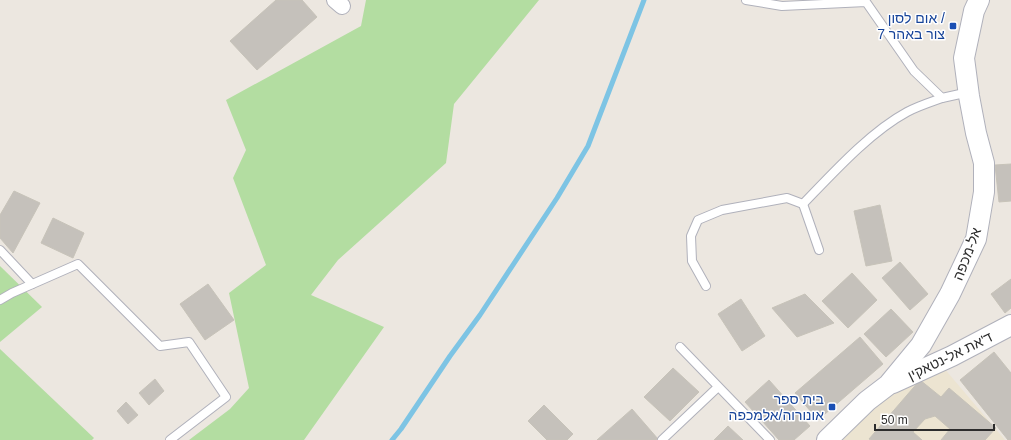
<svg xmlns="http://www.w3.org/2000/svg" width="1011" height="440" font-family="Helvetica,'Noto Sans Hebrew',sans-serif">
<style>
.education{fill:#ece4d1}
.green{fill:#b3dda1}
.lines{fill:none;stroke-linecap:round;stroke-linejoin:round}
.stream{stroke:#7dc4e4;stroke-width:5}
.building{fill:#c5c1bb;stroke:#c7c3b9}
.service-casing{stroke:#b0b1bb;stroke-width:10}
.minor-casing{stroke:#b0b1bb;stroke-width:18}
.tertiary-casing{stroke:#b0b1bb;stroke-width:22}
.service{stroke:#fff;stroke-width:8}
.minor{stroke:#fff;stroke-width:16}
.tertiary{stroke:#fff;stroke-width:20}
.transit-dot{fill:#1a4fb4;stroke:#fff;stroke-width:1.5}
.labels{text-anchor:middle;stroke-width:3;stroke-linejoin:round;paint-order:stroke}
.transit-label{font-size:14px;fill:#164399;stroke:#fff;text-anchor:end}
.street-label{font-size:14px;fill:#2c2c2c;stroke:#fff}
</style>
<rect width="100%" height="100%" fill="#ece7e0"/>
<path class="education" d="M943 367 1005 440H838L891 390Z"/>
<g class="green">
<path d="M366 0H539L454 104 446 163 338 260 311 295 384 327 304 440H189L230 409 249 388 229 293 266 265 233 178 246 150 226 100 361 26Z"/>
<path d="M0 266 42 307 0 342Z"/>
<path d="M0 349 94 438 92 440H0Z"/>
</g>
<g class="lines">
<path class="stream" d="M392 440 401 429 450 356 480 315 557 198 588 146 644 0"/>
</g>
<g class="building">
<path d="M276 0H302L317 17 257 70 230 41Z"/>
<path d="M1011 164V201L999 202 995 165Z"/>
<path d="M14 191 40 203 13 253 0 238V215Z"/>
<path d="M880 205 892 261 866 266 854 211Z"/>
<path d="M53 218 84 233 73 258 41 243Z"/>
<path d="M900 262 928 294 910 310 882 278Z"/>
<path d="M852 273 877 300 848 328 822 301Z"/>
<path d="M1011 279V308L1005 313 991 294Z"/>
<path d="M208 284 234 320 205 340 180 304Z"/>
<path d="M805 294 834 323 797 337 772 308Z"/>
<path d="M741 299 765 336 742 351 718 314Z"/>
<path d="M891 309 913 332 886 357 864 334Z"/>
<path d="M860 337 883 364 818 420 795 393Z"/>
<path d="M994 352 1011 373V440H1008L960 380Z"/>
<path d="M673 368 699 392 670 421 644 397Z"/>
<path d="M155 379 164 391 149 405 139 393Z"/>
<path d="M769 380 810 426 794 440H779L745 402Z"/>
<path d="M920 380 941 397 949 388 996 428 985 440H941L950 429 935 416 925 419 913 432 922 440H871L869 439Z"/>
<path d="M126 402 138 415 128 424 117 411Z"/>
<path d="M544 405 573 434 567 440H547L528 421Z"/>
<path d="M632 409 658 439 656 440H597Z"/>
<path d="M728 426 743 440H714Z"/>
</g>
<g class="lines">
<defs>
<g id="service">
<path d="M746 0 782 6 866 2 914 71 942 98 969 92"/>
<path d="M803 204 819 250"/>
<path d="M0 250 32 284"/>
<path d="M706 286 692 261 691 236 698 220 722 210 787 198 803 204C833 173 870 132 907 112 918 106 931 102 942 98"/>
<path d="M0 300 12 293 78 264 160 346 189 342 226 397 170 440"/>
<path d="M680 347 770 440"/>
<path d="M662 440 718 387"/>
</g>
<path id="minor" d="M335 0 342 6"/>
<g id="tertiary">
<path d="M893 383 952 356 1011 325"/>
<path d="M827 440 867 401 888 385 921 345 950 294 976 239 984 192V163L976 133 969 96 964 58 974 11 979 0"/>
</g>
</defs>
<use href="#service" class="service-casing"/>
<use href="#minor" class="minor-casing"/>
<use href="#tertiary" class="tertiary-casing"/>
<use href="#service" class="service"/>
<use href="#minor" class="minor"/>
<use href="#tertiary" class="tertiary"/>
</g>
<g class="transit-dot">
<rect x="949" y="22" width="8" height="8" rx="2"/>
<rect x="828" y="403" width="8" height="8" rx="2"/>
</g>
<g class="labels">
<g class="transit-label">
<text x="945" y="23">אום לסון /<tspan x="945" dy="16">צור באהר 7</tspan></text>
<text x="824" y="404">בית ספר<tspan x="824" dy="16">אונורוה/אלמכפה</tspan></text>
</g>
<g class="street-label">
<text transform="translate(967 254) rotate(-69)" y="5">אל-מכפה</text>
<text transform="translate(950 356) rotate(-26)" y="5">ד'את אל-נטאקין</text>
</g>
</g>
<path d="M875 424v6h119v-6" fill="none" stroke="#2c2c2c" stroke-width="2"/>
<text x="881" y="424" font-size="12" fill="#2c2c2c" stroke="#ffffff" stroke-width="3" paint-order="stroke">50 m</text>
</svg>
